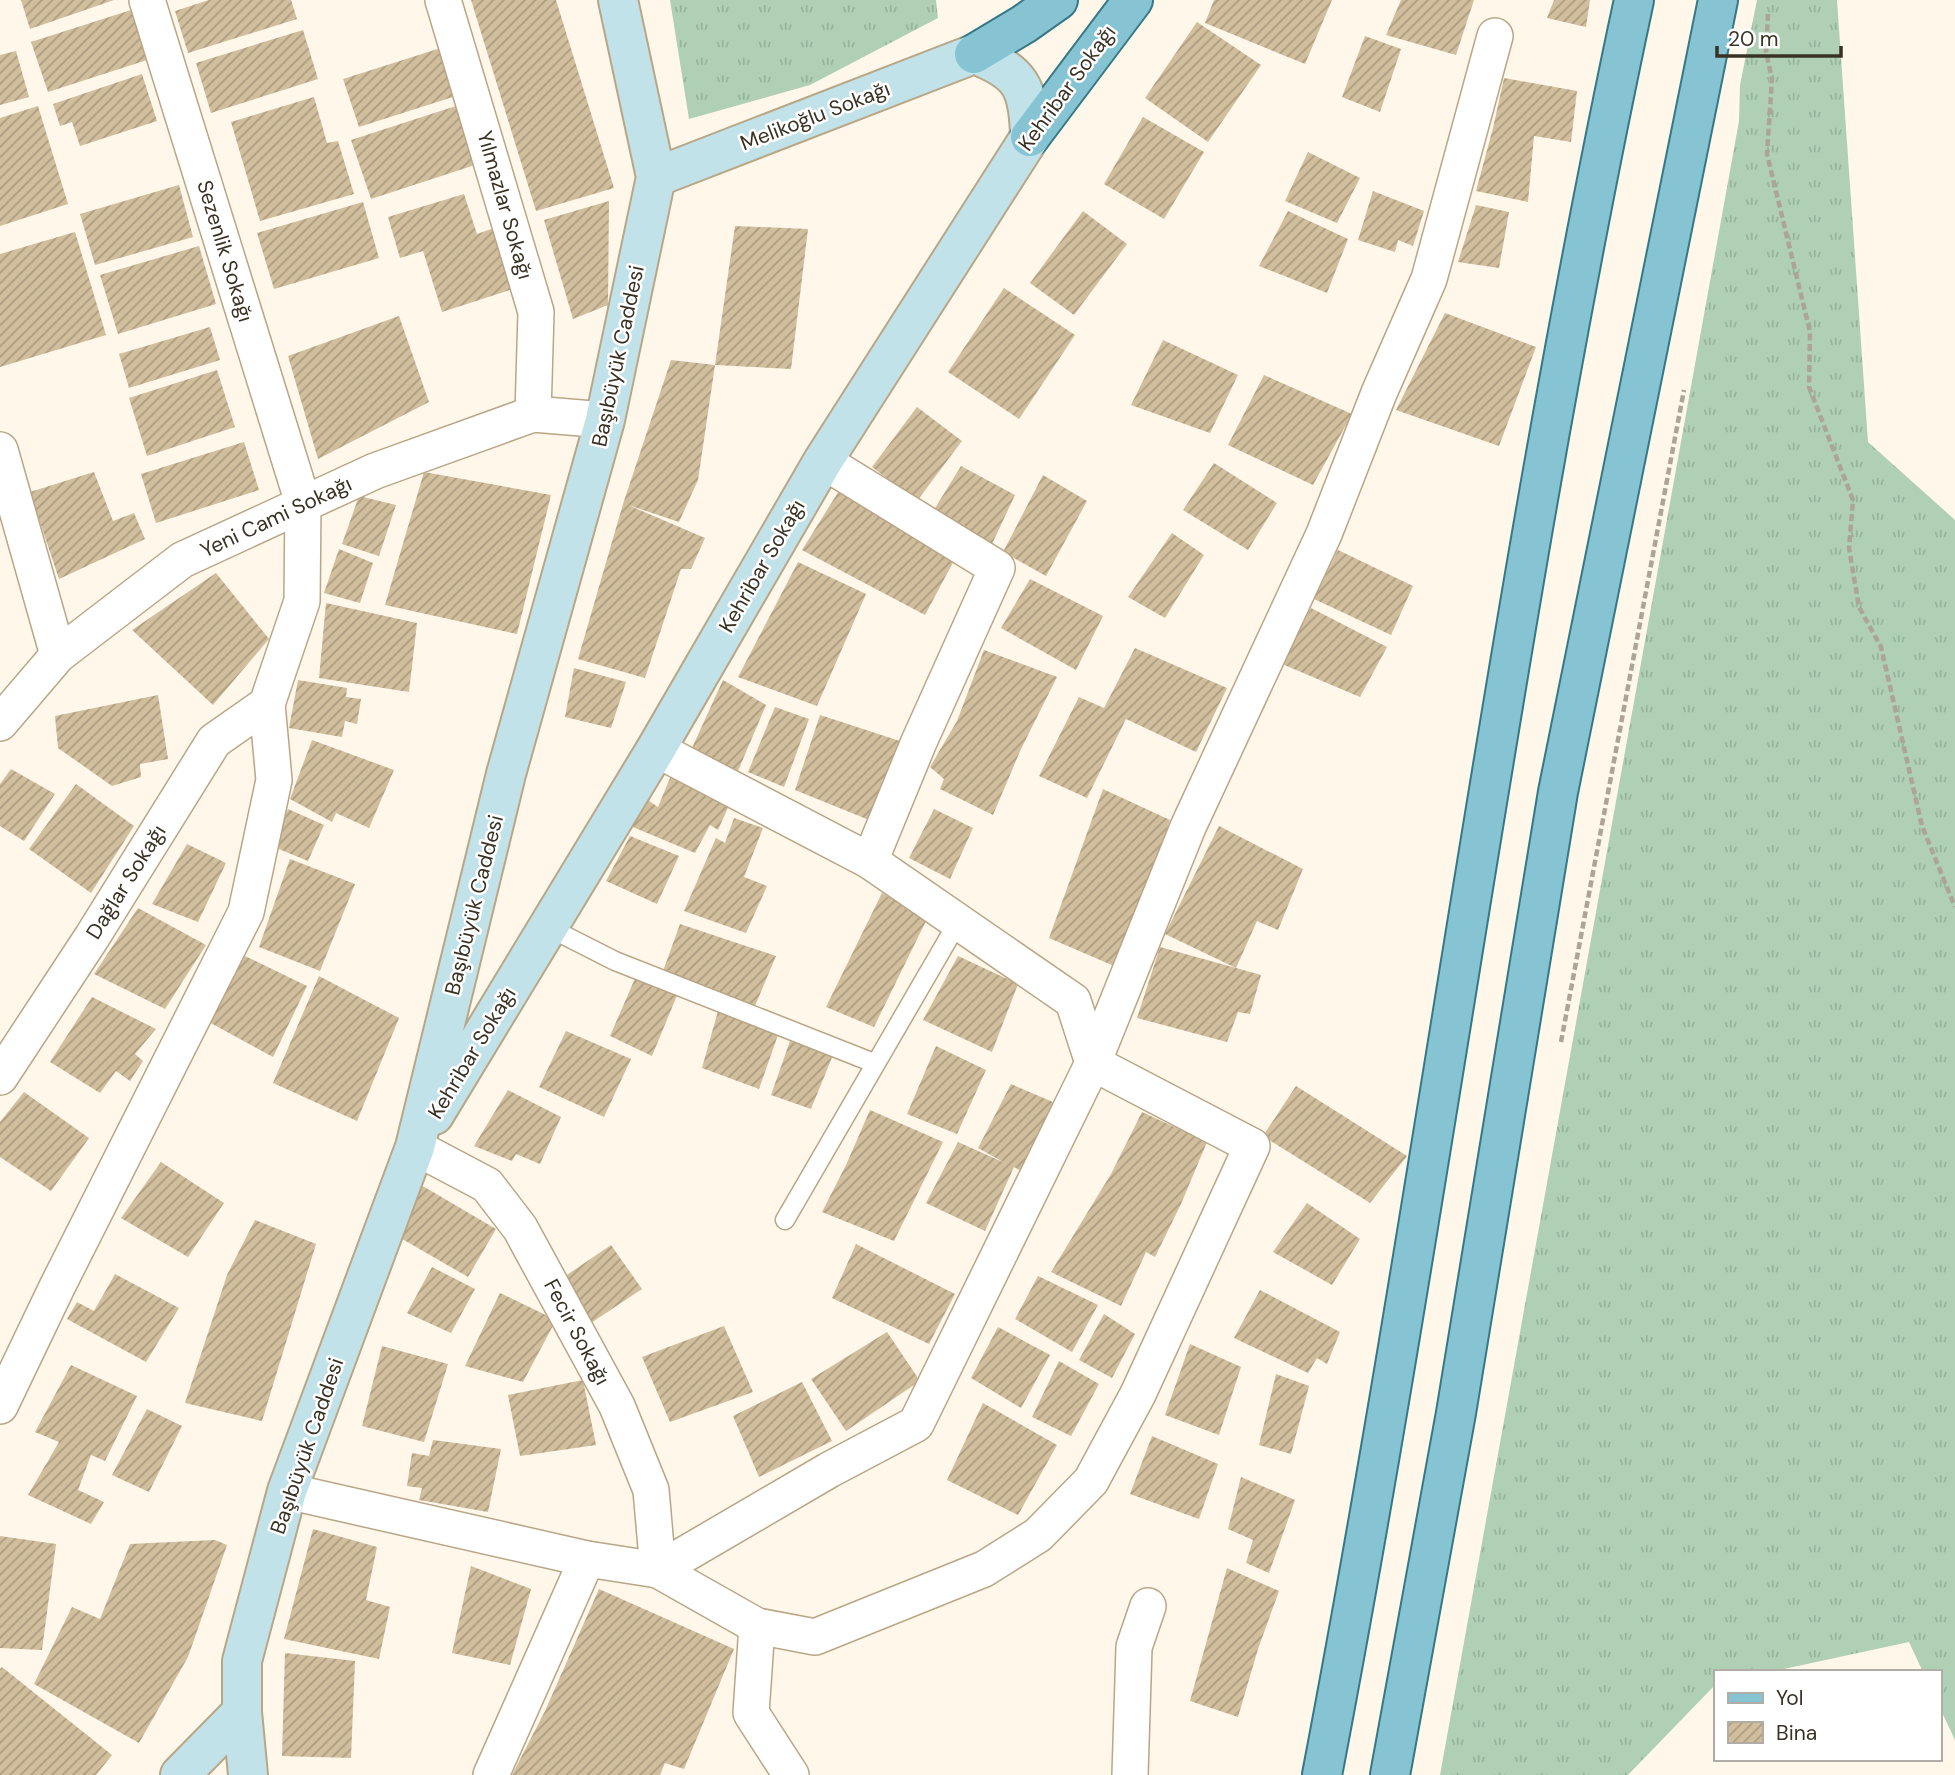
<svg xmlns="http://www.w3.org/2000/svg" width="1955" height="1775" font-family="'DM Sans',sans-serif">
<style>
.grass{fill:url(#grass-tufts)}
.building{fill:url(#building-hatch)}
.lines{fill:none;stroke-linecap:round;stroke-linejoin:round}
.lane-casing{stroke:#b9a686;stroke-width:21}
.street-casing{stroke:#b9a686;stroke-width:38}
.secondary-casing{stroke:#b9a686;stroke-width:42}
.primary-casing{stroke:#367884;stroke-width:42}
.path{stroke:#aca497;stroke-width:4.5;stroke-dasharray:7 3.5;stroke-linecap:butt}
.lane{stroke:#fff;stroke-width:18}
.street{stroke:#fff;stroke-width:35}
.secondary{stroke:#c2e2ea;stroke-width:38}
.primary{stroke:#86c4d4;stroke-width:38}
.labels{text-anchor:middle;stroke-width:5;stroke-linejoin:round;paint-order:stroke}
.street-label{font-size:21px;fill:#393224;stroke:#fff}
</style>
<defs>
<pattern id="grass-tufts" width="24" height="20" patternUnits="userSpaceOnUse" patternTransform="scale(1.75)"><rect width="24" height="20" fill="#afd0b4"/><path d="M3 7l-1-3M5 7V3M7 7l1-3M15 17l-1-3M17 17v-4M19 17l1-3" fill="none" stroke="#97b39b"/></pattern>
<pattern id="building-hatch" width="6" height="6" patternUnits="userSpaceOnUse" patternTransform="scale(1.75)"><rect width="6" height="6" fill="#d1be9d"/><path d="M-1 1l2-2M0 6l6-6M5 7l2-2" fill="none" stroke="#ab9b80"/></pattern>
</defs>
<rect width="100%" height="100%" fill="#fff7ea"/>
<g class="grass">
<path d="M670 0H936L938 18 810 85 689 119Z"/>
<path d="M1757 0H1837L1868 442 1955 520V1740L1939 1706V1672H1923L1909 1642 1770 1672H1715V1685L1628 1775H1440L1739 121 1740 85Z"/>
</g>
<g class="building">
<path d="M21 0H114L30 29Z"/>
<path d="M209 0H291L297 19 188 53 175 11Z"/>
<path d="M471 0H556L614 188 536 211Z"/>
<path d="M1214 0H1332L1305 64 1205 23Z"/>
<path d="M1401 0H1474L1456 55 1386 35Z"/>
<path d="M1554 0H1590L1586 27 1547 18Z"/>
<path d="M131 10 147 60 48 92 31 42Z"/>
<path d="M1197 22 1261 65 1208 142 1145 98Z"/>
<path d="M303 30 318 79 211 113 196 63Z"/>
<path d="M1365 36 1401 49 1380 112 1342 97Z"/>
<path d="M444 47 459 95 359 127 343 79Z"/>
<path d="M16 51 29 97 0 105V55Z"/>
<path d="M142 74 157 121 80 146 72 122 60 126 53 104Z"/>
<path d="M1504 78 1577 91 1571 142 1534 136 1528 202 1476 191 1493 128Z"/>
<path d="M314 97 327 143 338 141 354 194 260 221 231 122Z"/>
<path d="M459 105 478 164 371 199 351 140Z"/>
<path d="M38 106 68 204 0 226V118Z"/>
<path d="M1143 117 1204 152 1164 219 1104 184Z"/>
<path d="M1308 152 1360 178 1337 223 1285 201Z"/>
<path d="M179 185 193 237 95 265 80 214Z"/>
<path d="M1373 191 1424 211 1413 246 1398 240 1395 252 1358 240Z"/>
<path d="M464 194 477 234 497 227 516 288 442 312 423 251 400 258 388 217Z"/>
<path d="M609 201 608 305 573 319 544 220Z"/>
<path d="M363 202 379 258 274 289 257 233Z"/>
<path d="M1476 205 1509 212 1499 268 1458 262Z"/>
<path d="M1083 211 1127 244 1074 315 1030 283Z"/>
<path d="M1288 211 1348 239 1327 293 1259 266Z"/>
<path d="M735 226 808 229 791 369 715 365 698 480 679 522 628 505 705 538 691 569H681L645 678 578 659 623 504 671 360 715 365Z"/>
<path d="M75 232 106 335 0 367V254Z"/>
<path d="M199 246 216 304 118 334 100 275Z"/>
<path d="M1004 288 1075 335 1019 419 948 372Z"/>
<path d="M1445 313 1536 347 1499 446 1396 410Z"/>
<path d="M399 316 429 402 318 459 288 356Z"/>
<path d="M210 327 220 360 129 388 119 354Z"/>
<path d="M1163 340 1238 375 1210 433 1131 405Z"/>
<path d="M217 370 235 427 147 456 129 398Z"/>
<path d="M1264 375 1352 414 1313 485 1228 445Z"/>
<path d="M917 407 962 441 917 501 872 467Z"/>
<path d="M244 442 259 490 156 523 141 474Z"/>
<path d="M1214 463 1277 503 1248 550 1183 510Z"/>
<path d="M961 466 1015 495 992 544 932 513Z"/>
<path d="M94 472 113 521 134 513 145 539 59 579 30 492Z"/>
<path d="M424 472 551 495 517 634 385 605Z"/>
<path d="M1043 475 1087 501 1046 576 1003 552Z"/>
<path d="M842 486 957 555 925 615 802 550Z"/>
<path d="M359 496 396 505 379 556 342 544Z"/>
<path d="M1172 533 1204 555 1165 618 1128 597Z"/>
<path d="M339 549 373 563 360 603 324 593Z"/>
<path d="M1338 550 1413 586 1391 635 1314 599Z"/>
<path d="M798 562 866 594 817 706 738 677Z"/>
<path d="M216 573 269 639 213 705 132 630Z"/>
<path d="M1030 579 1103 616 1076 670 1001 628Z"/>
<path d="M326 603 417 623 409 692 319 678Z"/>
<path d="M1311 608 1387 647 1360 697 1282 664Z"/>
<path d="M1135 648 1227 688 1196 752 1126 719 1087 798 1039 776 1079 697 1104 708Z"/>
<path d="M984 650 1057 677 1021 749 993 815 940 789 944 779 930 767 957 721Z"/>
<path d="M574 668 626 682 611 728 565 717Z"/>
<path d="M298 680 347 688 346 697 361 699 357 724 345 721 342 737 289 728Z"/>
<path d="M723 680 766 705 738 771 692 748Z"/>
<path d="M158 695 168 759 140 764 141 777 112 786 58 748 55 716Z"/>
<path d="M775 707 809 719 784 787 748 772Z"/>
<path d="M820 715 903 742 869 820 795 790Z"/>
<path d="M312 740 394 770 369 828 336 813 332 822 290 799Z"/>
<path d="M11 769 55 794 24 841 0 826V784Z"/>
<path d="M670 778 731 801 718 830 710 825 695 853 628 825 642 796 658 807Z"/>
<path d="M76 784 134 826 91 893 29 849Z"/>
<path d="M1103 789 1170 820 1146 892 1114 966 1049 938Z"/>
<path d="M288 809 324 825 308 861 274 847Z"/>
<path d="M934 809 973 828 950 879 909 858Z"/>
<path d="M734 818 763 828 744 877 767 886 746 933 684 911 716 838 725 843Z"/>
<path d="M1219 826 1303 869 1278 930 1257 921 1236 968 1261 975 1250 1014 1238 1012 1227 1042 1137 1018 1160 947 1236 968 1165 934Z"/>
<path d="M630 836 679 856 657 904 606 881Z"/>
<path d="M187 844 226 863 198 922 152 904Z"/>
<path d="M290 859 355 884 320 971 259 947Z"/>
<path d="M882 893 927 919 874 1027 826 1007Z"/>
<path d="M138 908 206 945 165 1009 94 974Z"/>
<path d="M680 924 776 956 755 1006 662 974Z"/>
<path d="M245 956 307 986 273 1057 207 1021Z"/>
<path d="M958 956 1018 984 992 1052 923 1020Z"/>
<path d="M637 974 678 993 652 1056 610 1036Z"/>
<path d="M319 976 399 1018 357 1121 273 1083Z"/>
<path d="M92 997 156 1029 135 1054 143 1061 130 1081 116 1071 100 1093 50 1062Z"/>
<path d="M718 1011 778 1035 759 1089 702 1068Z"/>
<path d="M566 1031 631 1059 604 1117 539 1087Z"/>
<path d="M790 1041 833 1055 811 1109 771 1095Z"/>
<path d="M936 1046 986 1070 957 1134 907 1114Z"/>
<path d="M1011 1084 1053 1102 1021 1171 1014 1167 985 1231 926 1203 958 1142 1005 1163 978 1148Z"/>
<path d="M1296 1086 1407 1156 1370 1203 1263 1136Z"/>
<path d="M508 1090 561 1117 540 1164 516 1154 512 1161 474 1146Z"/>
<path d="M24 1092 89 1138 51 1191 0 1157V1122Z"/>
<path d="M870 1110 943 1142 894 1241 822 1212 846 1165Z"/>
<path d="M1142 1112 1207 1142 1181 1204 1155 1257 1146 1252 1121 1306 1051 1272 1111 1174Z"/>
<path d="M161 1162 224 1203 188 1257 121 1218Z"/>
<path d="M421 1185 496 1229 468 1277 397 1236Z"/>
<path d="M1307 1203 1360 1239 1332 1285 1273 1252Z"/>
<path d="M255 1220 316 1244 262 1421 185 1403 227 1275Z"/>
<path d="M856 1244 955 1294 929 1344 832 1298Z"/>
<path d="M611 1245 642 1289 591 1323 561 1279Z"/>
<path d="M432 1267 475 1289 451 1333 407 1313Z"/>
<path d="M115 1274 179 1308 146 1362 67 1319 77 1302 94 1311Z"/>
<path d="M1038 1276 1098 1305 1072 1352 1015 1319Z"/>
<path d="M1260 1290 1340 1332 1327 1364 1317 1358 1308 1373 1234 1338Z"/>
<path d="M500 1293 556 1320 523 1382 465 1366Z"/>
<path d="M1104 1314 1135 1334 1112 1378 1079 1360Z"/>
<path d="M724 1326 753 1392 670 1422 642 1357Z"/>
<path d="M998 1327 1050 1355 1021 1408 971 1378Z"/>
<path d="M887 1332 920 1381 846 1431 811 1379Z"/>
<path d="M1190 1344 1241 1367 1219 1435 1165 1415Z"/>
<path d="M382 1346 448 1364 424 1442 362 1426Z"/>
<path d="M1059 1361 1099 1384 1071 1436 1032 1417Z"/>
<path d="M71 1365 137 1396 105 1461 91 1455 78 1490 104 1502 91 1524 28 1495 59 1442 35 1432Z"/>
<path d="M1276 1374 1309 1386 1291 1454 1259 1445Z"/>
<path d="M583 1380 596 1445 520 1456 508 1395Z"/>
<path d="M802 1382 832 1441 759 1477 733 1416Z"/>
<path d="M983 1403 1057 1445 1018 1515 947 1480Z"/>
<path d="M147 1409 182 1426 149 1492 112 1475Z"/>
<path d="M1152 1436 1218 1464 1199 1519 1130 1494Z"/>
<path d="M433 1440 501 1449 488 1512 419 1500 422 1488 407 1486 412 1453 429 1456Z"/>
<path d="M1241 1477 1295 1500 1269 1573 1246 1563 1253 1540 1228 1529Z"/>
<path d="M313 1529 377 1547 366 1600 390 1607 379 1659 284 1639Z"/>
<path d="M0 1536 56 1544 42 1650 0 1648Z"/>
<path d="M215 1540 227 1545 188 1657 139 1743 34 1684 72 1607 100 1619 130 1544Z"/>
<path d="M471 1566 531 1589 510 1665 452 1653Z"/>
<path d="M1227 1568 1279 1591 1258 1649 1238 1717 1190 1701Z"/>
<path d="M599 1589 734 1649 684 1769 665 1763 660 1775H512L545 1711Z"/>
<path d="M285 1653 355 1661 351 1758 282 1756Z"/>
<path d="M2 1667 112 1755 96 1775H0V1669Z"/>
</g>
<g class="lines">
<defs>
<g id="lane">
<path d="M548 927 615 961 874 1063"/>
<path d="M785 1220 958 922"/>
</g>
<g id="street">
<path d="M443 0 536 312 533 414"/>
<path d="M0 450 58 655"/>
<path d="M823 461 997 568 918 744 870 861"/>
<path d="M0 723 58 655 182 560 375 471 533 414 605 420"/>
<path d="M0 1077 92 937 214 741 267 704"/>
<path d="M415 1147 487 1185 520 1228 617 1406 651 1490 658 1570 757 1626 815 1637 984 1569 1038 1535 1091 1481 1138 1394 1252 1146 1093 1063 1073 1001 870 861 656 749"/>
<path d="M0 1406 57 1287 246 912 274 780 267 704 302 601 303 503 147 0"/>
<path d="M287 1491 587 1559 658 1570 829 1470 916 1424 1093 1063 1188 827 1324 534 1379 393 1429 279 1495 36"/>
<path d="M757 1626 751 1713 791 1775"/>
<path d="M491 1775 587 1559"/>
<path d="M1130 1775 1134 1647 1148 1606"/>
</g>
<g id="secondary">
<path d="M434 1115 656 749 823 461 1030 137C1029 87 1021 72 974 54L656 177"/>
<path d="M180 1775 242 1712"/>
<path d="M248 1775 242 1712V1661L287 1491 415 1147 506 774 605 420 656 177 618 0"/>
</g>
<g id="primary">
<path d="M974 54 1024 24 1058 0"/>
<path d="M1030 137 1133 0"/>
<path d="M1322 1775C1435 1185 1508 588 1634 0"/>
<path d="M1390 1775 1456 1413 1558 792 1718 0"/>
</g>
</defs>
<use href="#lane" class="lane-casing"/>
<use href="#street" class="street-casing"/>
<use href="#secondary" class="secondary-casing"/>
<use href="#primary" class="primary-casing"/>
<g class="path">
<path d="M1768 14 1766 52 1772 79 1767 154 1810 332 1809 387 1853 500 1849 548 1859 607 1881 647 1922 826 1955 907"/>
<path d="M1561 1042 1684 390"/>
</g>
<use href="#lane" class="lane"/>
<use href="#street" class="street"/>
<use href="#secondary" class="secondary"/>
<use href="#primary" class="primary"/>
</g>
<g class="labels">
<g class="street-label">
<text transform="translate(1067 88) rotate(-54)" y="7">Kehribar Sokağı</text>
<text transform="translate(815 116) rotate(-21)" y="7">Melikoğlu Sokağı</text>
<text transform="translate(505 205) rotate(74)" y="7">Yılmazlar Sokağı</text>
<text transform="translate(225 251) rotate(73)" y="7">Sezenlik Sokağı</text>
<text transform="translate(618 356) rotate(-78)" y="7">Başıbüyük Caddesi</text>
<text transform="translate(276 517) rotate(-25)" y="7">Yeni Cami Sokağı</text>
<text transform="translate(762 566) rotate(-60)" y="7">Kehribar Sokağı</text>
<text transform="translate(126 882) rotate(-58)" y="7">Dağlar Sokağı</text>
<text transform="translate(474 905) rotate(-76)" y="7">Başıbüyük Caddesi</text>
<text transform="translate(472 1053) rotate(-59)" y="7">Kehribar Sokağı</text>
<text transform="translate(577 1332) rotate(62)" y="7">Fecir Sokağı</text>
<text transform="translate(307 1446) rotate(-71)" y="7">Başıbüyük Caddesi</text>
</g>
</g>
<rect x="1714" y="1670" width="228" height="91" fill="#ffffff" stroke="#b0ada7" stroke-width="2"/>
<rect x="1728" y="1693" width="35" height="10" fill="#86c4d4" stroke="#b0ada7" stroke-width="2"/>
<text x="1776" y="1705" font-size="21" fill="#393224">Yol</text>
<rect x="1728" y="1722" width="35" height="21" fill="url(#building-hatch)" stroke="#b0ada7" stroke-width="2"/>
<text x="1776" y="1740" font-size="21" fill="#393224">Bina</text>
<path d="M1717 46v10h124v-10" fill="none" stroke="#393224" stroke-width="3.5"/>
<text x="1728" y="46" font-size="21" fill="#393224" stroke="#ffffff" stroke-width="5" paint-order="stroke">20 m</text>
</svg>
